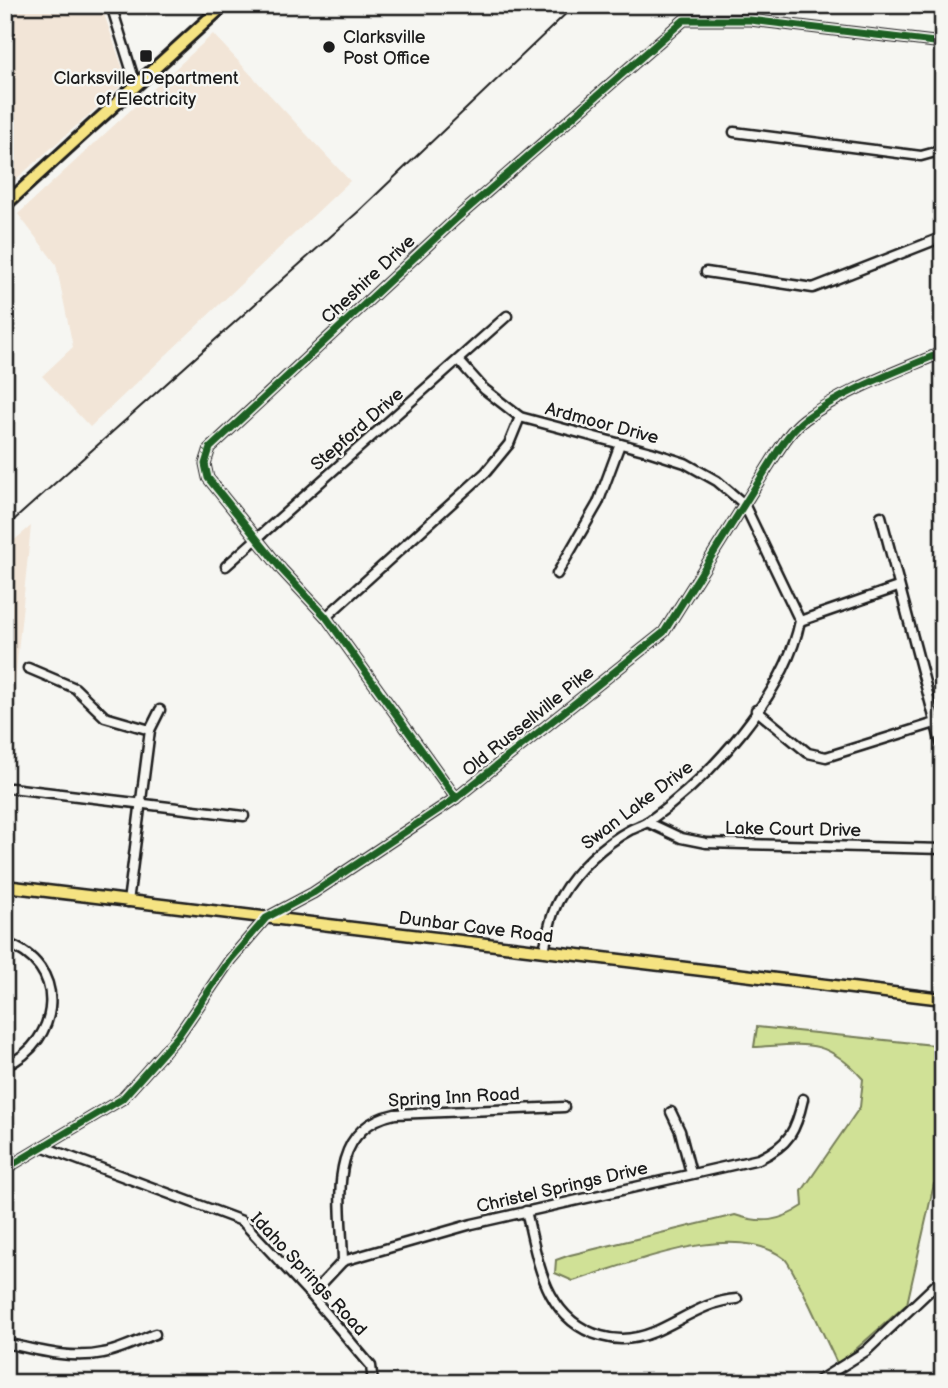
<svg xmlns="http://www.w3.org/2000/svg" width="948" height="1388" font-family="'Balsamiq Sans',sans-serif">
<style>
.built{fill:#f2e5d7}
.green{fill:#d0e196;stroke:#767e59;stroke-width:2}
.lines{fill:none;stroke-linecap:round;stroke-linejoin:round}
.minor-casing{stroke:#1c1c1c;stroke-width:13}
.major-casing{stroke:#1c1c1c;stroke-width:15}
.highway-casing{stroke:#1c1c1c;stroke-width:16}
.minor{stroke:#f6f6f2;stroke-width:8}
.major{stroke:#f5e382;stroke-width:10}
.highway{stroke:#f5e382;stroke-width:10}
.rail{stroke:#1c1c1c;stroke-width:2}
.cycleway-casing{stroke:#f6f6f2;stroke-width:11}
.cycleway{stroke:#1b5e20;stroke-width:7}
.poi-dot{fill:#1c1c1c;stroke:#f6f6f2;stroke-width:2.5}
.labels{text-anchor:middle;stroke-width:5;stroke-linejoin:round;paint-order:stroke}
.poi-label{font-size:18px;fill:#1c1c1c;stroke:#f6f6f2;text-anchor:start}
.street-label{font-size:18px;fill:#1c1c1c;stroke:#f6f6f2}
</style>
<rect width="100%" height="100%" fill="#f6f6f2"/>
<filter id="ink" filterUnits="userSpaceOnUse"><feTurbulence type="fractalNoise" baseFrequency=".0143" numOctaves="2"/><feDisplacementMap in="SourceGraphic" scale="14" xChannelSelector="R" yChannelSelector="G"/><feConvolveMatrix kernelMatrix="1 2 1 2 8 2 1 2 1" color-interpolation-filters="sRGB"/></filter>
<g filter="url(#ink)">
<g class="built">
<path d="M5 5H101L127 81 5 189Z"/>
<path d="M213 34 350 181 90 427 42 376 73 347 56 264 18 214Z"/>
<path d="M31 526 5 778V548Z"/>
</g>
<path class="green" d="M757 1027 943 1046V1184H934L907 1304 838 1365C829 1348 794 1267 785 1259 735 1218 629 1265 573 1281L555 1273 556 1260 570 1255 735 1215C762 1224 779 1222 803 1206L802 1191 860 1107 863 1079C825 1037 806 1044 754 1047Z"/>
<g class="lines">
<defs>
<g id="minor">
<path d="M111 5 136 85"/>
<path d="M734 132 921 156 943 150"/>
<path d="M706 272 813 288 943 237"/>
<path d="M459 361 484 389 520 417 651 452 685 463 717 481 744 504 800 621C785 695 710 778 649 821 643 825 636 827 630 830 604 844 576 870 561 896 551 912 548 932 544 951"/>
<path d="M881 516 943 751"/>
<path d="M226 566 507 316"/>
<path d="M557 574 598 503 620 444"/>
<path d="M326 617 486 472 509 444 520 417"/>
<path d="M800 621 898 587"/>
<path d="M28 668 75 688 105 717 150 730"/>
<path d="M756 710 808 753 826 757 935 723"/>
<path d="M11 788 244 816"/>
<path d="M456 798 326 617 282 570 208 478 205 464 210 448 457 218 684 20H750L943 43"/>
<path d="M647 822 681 838 706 843 943 849"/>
<path d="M128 902 150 730 160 710"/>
<path d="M5 943C69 964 62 1041 5 1066"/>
<path d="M671 1112 680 1131 691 1173"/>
<path d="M44 1147 242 1221 311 1295 371 1366 373 1383"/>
<path d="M5 1169 122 1099 178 1036 230 960 266 918 313 893 456 798 664 632 774 457C783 443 792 429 805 419 844 390 899 371 943 352"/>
<path d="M526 1211C538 1260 544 1320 601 1336 618 1341 637 1339 654 1332 682 1320 706 1301 737 1299"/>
<path d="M343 1261C342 1206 324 1129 395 1114L564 1107"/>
<path d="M311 1295 343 1261 472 1224 759 1159C789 1145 796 1131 803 1099"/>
<path d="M5 1343C37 1350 71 1360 103 1353 121 1350 139 1340 155 1334"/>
<path d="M815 1383 866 1351 943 1278"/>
</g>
<path id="major" d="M5 886 943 999"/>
<path id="highway" d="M5 205 224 5"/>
</defs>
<use href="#minor" class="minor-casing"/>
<use href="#major" class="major-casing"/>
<use href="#highway" class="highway-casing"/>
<use href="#minor" class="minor"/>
<use href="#major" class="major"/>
<use href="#highway" class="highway"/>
<path class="rail" d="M5 528 359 211 575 5"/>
<defs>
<g id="cycleway">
<path d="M456 798 326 617 282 570 208 478 205 464 210 448 457 218 684 20H750L943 43"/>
<path d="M5 1169 122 1099 178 1036 230 960 266 918 313 893 456 798 664 632 774 457C783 443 792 429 805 419 844 390 899 371 943 352"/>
</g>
</defs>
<use href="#cycleway" class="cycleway-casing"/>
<use href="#cycleway" class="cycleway"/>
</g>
</g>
<g class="poi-dot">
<circle cx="329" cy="47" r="7"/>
<rect x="139" y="49" width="14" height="14" rx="3.5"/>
</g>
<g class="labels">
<g class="poi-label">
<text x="343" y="43">Clarksville<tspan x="343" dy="21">Post Office</tspan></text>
<text x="146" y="84" text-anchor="middle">Clarksville Department<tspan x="146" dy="21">of Electricity</tspan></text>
</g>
<g class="street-label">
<text transform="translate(368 279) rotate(-43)" y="6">Cheshire Drive</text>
<text transform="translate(602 423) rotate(15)" y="6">Ardmoor Drive</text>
<text transform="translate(357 429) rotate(-41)" y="6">Stepford Drive</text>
<text transform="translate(528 721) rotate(-39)" y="6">Old Russellville Pike</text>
<text transform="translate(637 805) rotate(-37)" y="6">Swan Lake Drive</text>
<text transform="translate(793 829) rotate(1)" y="6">Lake Court Drive</text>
<text transform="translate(476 927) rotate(7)" y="6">Dunbar Cave Road</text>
<text transform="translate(454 1097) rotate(-3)" y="6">Spring Inn Road</text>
<text transform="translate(562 1187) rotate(-13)" y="6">Christel Springs Drive</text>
<text transform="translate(309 1274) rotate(47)" y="6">Idaho Springs Road</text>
</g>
</g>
<rect width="948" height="1388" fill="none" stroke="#f6f6f2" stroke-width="28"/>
<rect x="14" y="14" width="920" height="1360" fill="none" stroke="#1c1c1c" stroke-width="2.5" filter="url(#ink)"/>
</svg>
